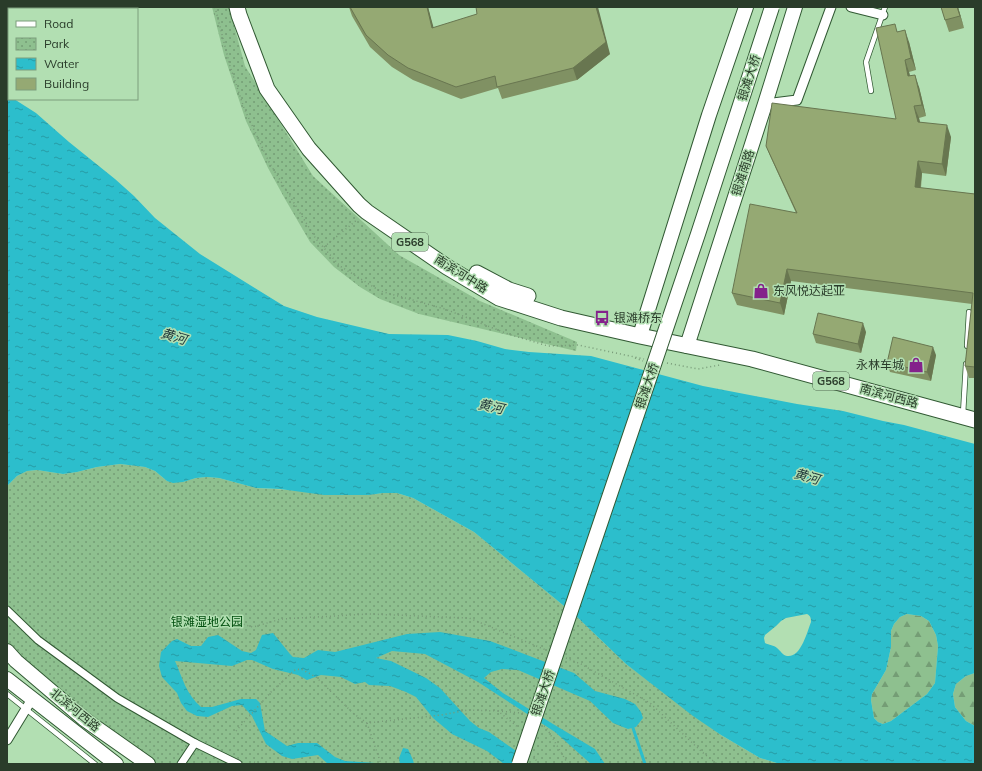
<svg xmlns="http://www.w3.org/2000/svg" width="982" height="771" font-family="Mulish,'Noto Sans SC',sans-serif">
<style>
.forest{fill:url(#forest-firs)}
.park{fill:url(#park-dots)}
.water{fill:url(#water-ripples);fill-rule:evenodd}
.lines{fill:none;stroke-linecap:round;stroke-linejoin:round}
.stream{stroke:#2cbecc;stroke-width:3}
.service-casing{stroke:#315933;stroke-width:6}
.pedestrian-casing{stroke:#315933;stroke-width:9}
.minor-casing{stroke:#315933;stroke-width:11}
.primary-casing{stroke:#315933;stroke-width:16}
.trunk-casing{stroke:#315933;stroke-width:17}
.path{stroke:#789a78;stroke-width:1.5;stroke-dasharray:1 3;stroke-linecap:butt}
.service{stroke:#fff;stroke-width:4.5}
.pedestrian{stroke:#fff;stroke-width:7}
.minor{stroke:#fff;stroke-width:9}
.primary{stroke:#fff;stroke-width:14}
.trunk{stroke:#fff;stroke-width:15}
.primary-bridge-casing{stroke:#315933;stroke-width:16;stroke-linecap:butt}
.primary-bridge{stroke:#fff;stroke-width:14}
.wall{fill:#809163}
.shaded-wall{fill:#687650}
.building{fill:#95a973;stroke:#687650}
.labels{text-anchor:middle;stroke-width:3;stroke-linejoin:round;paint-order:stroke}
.shield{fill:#b2dfb2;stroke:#536d53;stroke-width:1}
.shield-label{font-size:11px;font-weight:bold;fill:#2a3c2a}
.street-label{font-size:12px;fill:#2a3c2a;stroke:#b2dfb2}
.poi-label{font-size:12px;fill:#2a3c2a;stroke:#b2dfb2;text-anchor:start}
.park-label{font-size:12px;fill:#004e0e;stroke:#b2dfb2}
.water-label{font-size:13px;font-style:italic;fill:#22393c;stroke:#b2dfb2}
</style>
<defs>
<pattern id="forest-firs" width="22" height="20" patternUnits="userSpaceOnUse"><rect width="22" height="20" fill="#8ec08f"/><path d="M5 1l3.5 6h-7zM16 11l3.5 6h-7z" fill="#749d75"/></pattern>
<pattern id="park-dots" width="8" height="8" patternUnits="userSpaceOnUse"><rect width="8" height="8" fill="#8ec08f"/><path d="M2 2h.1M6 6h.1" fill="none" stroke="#749d75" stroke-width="1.8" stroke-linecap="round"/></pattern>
<pattern id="water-ripples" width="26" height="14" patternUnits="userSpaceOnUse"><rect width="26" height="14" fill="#2cbecc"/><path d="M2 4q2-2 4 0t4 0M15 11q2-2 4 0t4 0" fill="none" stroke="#269ca6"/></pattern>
</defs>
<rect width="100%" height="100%" fill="#b2dfb2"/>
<g class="forest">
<path d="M907 614 921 616 929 621 936 635 938 646 935 683 927 694 891 721 883 724 878 722 874 718 871 700 872 694 886 670 891 647V631L894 624 900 617Z"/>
<path d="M975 673V726L966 721 955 707 953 694 956 684 966 676Z"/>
</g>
<g class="park">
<path d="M212 7H229L245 66 313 176 399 255 480 301 577 342 576 351 419 314 380 299 360 287 334 267 310 242 285 199 268 168 246 121 224 55Z"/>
<path d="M120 464 145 467 155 471 167 481 183 482 196 478 207 477 219 478 256 488 369 495 383 493H397L413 498 474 532 575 615 626 664 721 735 760 758 780 764H148L7 651V486L17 476 27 471 37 470 63 474 77 472 97 467Z"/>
</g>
<g class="water">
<path d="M7 94 9 96V99H14L36 113 69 142 115 179 134 196 155 218 200 254 284 306 317 317 389 334 448 335 477 341 505 349 529 352 591 356 703 386 797 404 843 411 883 421 904 425 975 444V673L966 676 956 684 953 694 955 707 966 721 975 726V764H780L760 758 721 735 693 716 626 664 575 615 474 532 413 498 397 493H383L369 495H324L280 489 256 488 219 478 207 477 196 478 183 482 173 483 167 481 155 471 145 467 120 464 97 467 77 472 63 474 37 470 27 471 17 476 7 486ZM807 614C811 616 811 619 811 622 807 632 801 658 787 656 782 655 781 651 777 648 774 645 769 645 765 643L764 638 765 635 776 626 781 621 786 618ZM907 614 921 616 929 621 936 635 938 646 935 683 927 694 891 721 883 724 878 722 874 718 871 700 872 694 886 670 891 647V631L894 624 900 617Z"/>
<path d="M440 632 490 641 574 673 595 691 625 699 635 704 641 712 643 718 636 727 628 729 613 723 590 701 518 670 502 669 491 672 484 678 503 693 553 724 595 749 605 764H591L555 732 478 682 425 654 392 651 376 658 391 661 426 678 440 688 470 721 479 728 489 732 519 753 528 764H504L487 751 452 734 433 718 416 697 406 692 390 686 369 685 365 682 355 684 341 677 321 675 307 680 298 675 273 669 252 660H247L232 666 175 661C183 679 186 694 201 707H212L241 699H256L260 703 265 731 287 746 298 743H317L335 757 345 761 375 763 376 764H328L318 755 292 759 282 756 266 744 252 716 242 705 232 706 208 717 197 716 187 711 181 703 177 693 162 677 159 666 161 652 172 641 177 639 191 646H201L208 637 218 635 242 651 251 653 256 650 262 635 273 633 290 654 293 657 304 658 318 650 335 652 407 634Z"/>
<path d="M403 748 408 749 413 760 414 764H400L399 758Z"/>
</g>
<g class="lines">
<path class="stream" d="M633 728 645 764"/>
<defs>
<g id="service">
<path d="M871 91 866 62 885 7"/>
<path d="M967 346 969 312"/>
<path d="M963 414 966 364"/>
<path d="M7 694 95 764"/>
</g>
<g id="pedestrian">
<path d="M7 610 38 640 117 698 195 743 238 764"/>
<path d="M181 764 195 743"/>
</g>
<g id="minor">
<path d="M851 7 883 15"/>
<path d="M765 104 797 100 831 7"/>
<path d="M7 740 32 699"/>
</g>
<g id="primary">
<path d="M640 336 642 329 709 115 746 7"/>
<path d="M687 346 765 104 795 7"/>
<path d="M7 651 16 661 84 719 148 764"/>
<path d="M7 679 116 764"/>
</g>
<g id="trunk">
<path d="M237 7 239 15 267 89 309 149 359 205 367 212 447 267 499 298 561 318 640 336 752 359 975 420"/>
<path d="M477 273 509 290 528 296"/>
</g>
</defs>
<use href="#service" class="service-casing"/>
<use href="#pedestrian" class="pedestrian-casing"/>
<use href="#minor" class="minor-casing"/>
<use href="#primary" class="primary-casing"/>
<use href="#trunk" class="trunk-casing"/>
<g class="path">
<path d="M215 7 230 66 244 108 269 162 316 239 340 266 380 291 445 309 508 334 548 346 578 345 644 359"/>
<path d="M324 247 358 219"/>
<path d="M635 358 643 361"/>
<path d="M667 363 698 369 720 365"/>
<path d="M209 614 228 620 253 627 281 619 369 614 469 618 546 650"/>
<path d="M566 658 581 664 650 703 702 752 717 764"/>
<path d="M498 711 522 713 524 715"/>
<path d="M367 723 381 764"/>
<path d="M544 726 546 727 568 764"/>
<path d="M236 731 272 691 295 670 301 669 316 677 354 714 367 723 441 715 468 710 498 711 519 728"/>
<path d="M534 756 538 764"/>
<path d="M254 762 262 764"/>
</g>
<use href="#service" class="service"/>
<use href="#pedestrian" class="pedestrian"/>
<use href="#minor" class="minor"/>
<use href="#primary" class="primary"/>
<use href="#trunk" class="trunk"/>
<defs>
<path id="primary-bridge" d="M519 764 698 234 772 7"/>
</defs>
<use href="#primary-bridge" class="primary-bridge-casing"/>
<use href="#primary-bridge" class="primary-bridge"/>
</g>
<g class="wall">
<path d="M349 7H428L433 28 610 54 577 80 502 99 498 88 461 99 413 80 392 67 370 47 352 16Z"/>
<path d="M941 7H958L964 28 949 32 945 20Z"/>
<path d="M898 32 909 42 916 70 909 72 910 76 919 87 926 116 919 118 920 122 951 137 946 176 922 173 921 188 975 194V378H969L965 366 972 304 791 281 784 315 737 305 732 293 796 213 771 158 766 146 896 119Z"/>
<path d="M866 332 861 353 816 343 813 334Z"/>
<path d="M936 355 931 381 890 372 887 363Z"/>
</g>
<g class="shaded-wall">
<path d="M427 7H428L437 40 432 28Z"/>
<path d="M596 7H598L610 54 577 80 573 68Z"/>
<path d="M957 7H958L964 28Z"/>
<path d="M905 30 909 42 916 70 911 58Z"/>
<path d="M905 60 909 72 913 88 908 76Z"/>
<path d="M915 75 919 87 926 116 922 105Z"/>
<path d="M914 106 919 118 922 133 918 122Z"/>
<path d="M947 125 951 137 946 176 942 164Z"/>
<path d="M918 161 922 173 919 199 915 187Z"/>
<path d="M787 269 791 281 784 315 780 303Z"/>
<path d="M863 323 866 332 861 353 858 344Z"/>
<path d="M933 347 936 355 931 381 927 372Z"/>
</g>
<g class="building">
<path d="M350 7H427L432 28 477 14 476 7H596L606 42 573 68 497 87 495 76 456 87 408 68 388 55 366 35Z"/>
<path d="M941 7H957L960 16 945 20Z"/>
<path d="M895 24 897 32 905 30 911 58 905 60 908 76 915 75 922 105 914 106 918 122 947 125 942 164 918 161 915 187 975 194V367L965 366 973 293 787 269 780 303 732 293 750 204 797 213 766 146 772 103 896 119 876 28Z"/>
<path d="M818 313 863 323 858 344 813 334Z"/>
<path d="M893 337 933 347 927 372 887 363Z"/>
</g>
<defs>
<symbol id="shop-bare" viewBox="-9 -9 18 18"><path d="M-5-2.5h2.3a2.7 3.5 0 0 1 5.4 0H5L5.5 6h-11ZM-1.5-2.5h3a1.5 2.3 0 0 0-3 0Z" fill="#84228b" stroke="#b2dfb2" stroke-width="2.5" paint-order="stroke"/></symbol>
<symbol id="bus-bare" viewBox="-9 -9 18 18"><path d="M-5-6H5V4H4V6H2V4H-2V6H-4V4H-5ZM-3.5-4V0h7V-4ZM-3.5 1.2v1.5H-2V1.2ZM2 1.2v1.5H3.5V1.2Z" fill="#84228b" stroke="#b2dfb2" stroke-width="2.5" paint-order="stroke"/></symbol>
</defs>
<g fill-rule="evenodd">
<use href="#shop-bare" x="750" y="280" width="22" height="22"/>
<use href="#bus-bare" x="591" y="307" width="22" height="22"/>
<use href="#shop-bare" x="905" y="354" width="22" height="22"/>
</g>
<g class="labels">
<g class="shield">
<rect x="392" y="233" width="36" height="18" rx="3"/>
<rect x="813" y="372" width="36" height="18" rx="3"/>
</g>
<g class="shield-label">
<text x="410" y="246">G568</text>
<text x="831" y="385">G568</text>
</g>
<g class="street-label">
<text transform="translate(749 78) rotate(-72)" y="4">银滩大桥</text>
<text transform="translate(743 173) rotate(-72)" y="4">银滩南路</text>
<text transform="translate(461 274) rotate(32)" y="4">南滨河中路</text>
<text transform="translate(647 386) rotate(-71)" y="4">银滩大桥</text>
<text transform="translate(889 396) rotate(15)" y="4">南滨河西路</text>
<text transform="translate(543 693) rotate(-71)" y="4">银滩大桥</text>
<text transform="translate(75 710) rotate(39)" y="4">北滨河西路</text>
</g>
<g class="poi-label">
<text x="773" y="295">东风悦达起亚</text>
<text x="614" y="322">银滩桥东</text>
<text x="904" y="369" text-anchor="end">永林车城</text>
</g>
<g class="park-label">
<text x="207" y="626">银滩湿地公园</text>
</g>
<g class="water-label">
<text transform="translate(174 336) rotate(17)" y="5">黄河</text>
<text transform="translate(491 406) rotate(12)" y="5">黄河</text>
<text transform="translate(807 476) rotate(16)" y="5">黄河</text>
</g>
</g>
<rect width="982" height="771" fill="none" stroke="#2a3c2a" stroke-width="16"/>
<rect x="8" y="8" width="130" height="92" fill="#b2dfb2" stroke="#7c9e7c"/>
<rect x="16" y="21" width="20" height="6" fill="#ffffff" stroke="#7c9e7c"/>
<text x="44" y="28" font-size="12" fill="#2a3c2a">Road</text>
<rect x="16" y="38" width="20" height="12" fill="url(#park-dots)" stroke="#7c9e7c"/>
<text x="44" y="48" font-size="12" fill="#2a3c2a">Park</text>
<rect x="16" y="58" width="20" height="12" fill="url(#water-ripples)" stroke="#7c9e7c"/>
<text x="44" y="68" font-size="12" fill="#2a3c2a">Water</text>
<rect x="16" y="78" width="20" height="12" fill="#95a973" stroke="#7c9e7c"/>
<text x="44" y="88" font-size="12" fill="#2a3c2a">Building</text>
</svg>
